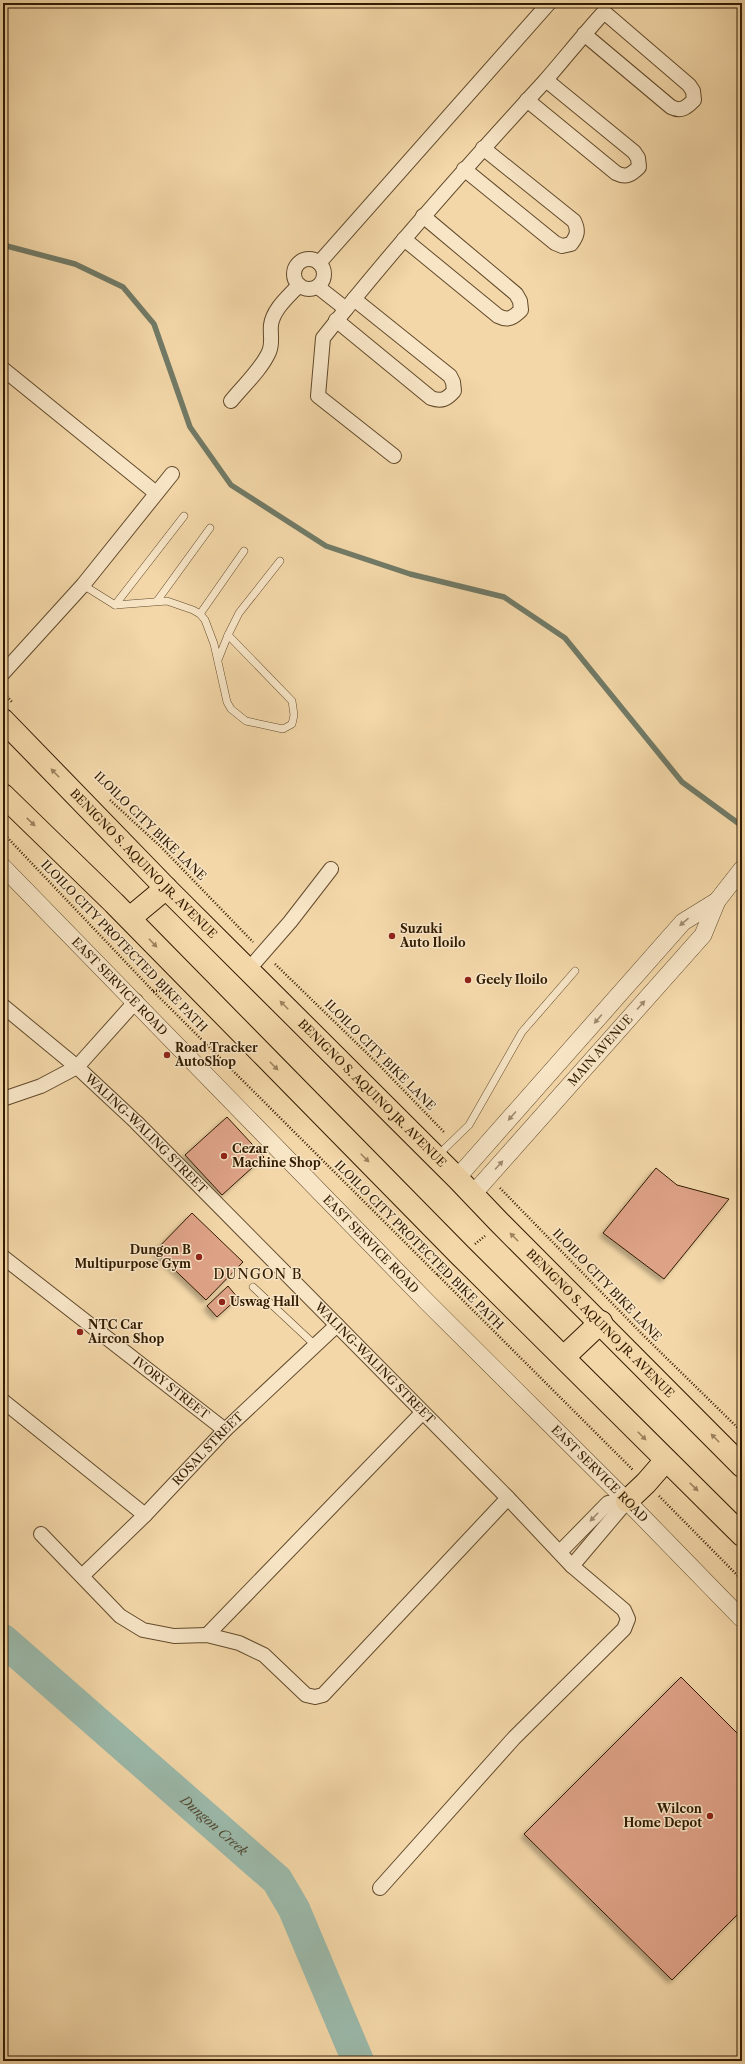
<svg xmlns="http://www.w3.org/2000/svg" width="745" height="2064" font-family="'Libre Caslon Text',serif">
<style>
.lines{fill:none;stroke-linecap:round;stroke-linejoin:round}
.stream{stroke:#717a66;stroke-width:5.5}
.river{stroke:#9bb9aa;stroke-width:32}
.building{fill:#dea287;stroke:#321b01;filter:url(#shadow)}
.service-casing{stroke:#624a2b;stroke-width:8}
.minor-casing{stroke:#624a2b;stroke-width:16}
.tertiary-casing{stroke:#624a2b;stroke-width:18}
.trunk-casing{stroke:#321b01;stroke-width:24}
.path{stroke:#321b01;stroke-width:2.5;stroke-dasharray:1 2;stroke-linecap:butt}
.service{stroke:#f7e5c6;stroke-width:7}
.minor{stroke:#f7e5c6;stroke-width:14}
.tertiary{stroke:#f7e5c6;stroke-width:17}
.trunk{stroke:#f3d7a8;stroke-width:22}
.oneway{fill:#9c825d}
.oneway2{fill:#9e8a6d}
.poi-dot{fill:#8f2418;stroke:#f7e5c6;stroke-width:1.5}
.labels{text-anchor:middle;stroke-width:3;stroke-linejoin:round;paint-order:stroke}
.street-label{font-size:12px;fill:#321b01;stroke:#f7e5c6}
.poi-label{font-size:12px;font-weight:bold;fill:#321b01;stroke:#f7e5c6;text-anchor:start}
.water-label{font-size:13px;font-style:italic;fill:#524a34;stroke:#f7e5c6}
.quarter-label{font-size:14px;letter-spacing:1px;fill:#321b01;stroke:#f7e5c6}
</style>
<defs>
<filter id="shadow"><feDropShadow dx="-3.5" dy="3.5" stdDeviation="2" flood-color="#0004"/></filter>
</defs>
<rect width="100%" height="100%" fill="#f3d7a8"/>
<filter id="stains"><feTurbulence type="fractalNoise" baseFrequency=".005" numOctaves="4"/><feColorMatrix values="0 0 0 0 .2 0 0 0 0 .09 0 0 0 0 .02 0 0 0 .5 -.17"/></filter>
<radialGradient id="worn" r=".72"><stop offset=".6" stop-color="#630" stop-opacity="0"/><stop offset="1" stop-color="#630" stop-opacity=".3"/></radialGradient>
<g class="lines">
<path class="stream" d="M3 245 75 264 123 287 154 324 190 427 231 485 326 546 410 574 504 597 565 638 682 782 742 826"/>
<path class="river" id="s1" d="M3 1640 277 1880 294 1909 358 2061"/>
</g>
<g class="building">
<path d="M227 1117 264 1157 222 1195 185 1155Z"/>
<path d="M656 1168 677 1185 729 1199 664 1279 603 1233Z"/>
<path d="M192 1213 243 1262 206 1300 155 1251Z"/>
<path d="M228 1286 238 1298 217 1317 207 1306Z"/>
<path d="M681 1677 742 1738V1910L672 1980 524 1834Z"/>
</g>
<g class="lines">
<defs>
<g id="service">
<path d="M83 585 115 605 167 601 193 610 200 614 205 620 214 644 227 702 231 709 246 721 283 729 292 724 294 715 292 701 228 635 218 660"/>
<path d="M157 601 210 528"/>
<path d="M115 605 184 516"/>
<path d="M200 614 244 551"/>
<path d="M228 635 239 613 280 561"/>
<path d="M437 1156 469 1125 522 1032 575 971"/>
<path d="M253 1287 315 1345"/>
</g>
<g id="minor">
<path d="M527 100 616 173C626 178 631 175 639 167L638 158 634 152 546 80"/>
<path d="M464 169 555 243 562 246 571 244C577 236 579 231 574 221L483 148"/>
<path d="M404 239 498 316C508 321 513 318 521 310L520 301 516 294 423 216"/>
<circle cx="309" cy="274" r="15"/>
<path d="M319 263 549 3"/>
<path d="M318 287 346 309 323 338 318 396 394 456"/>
<path d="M346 309C410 230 477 155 545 81 565 58 584 34 604 12L689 85 693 91 694 100C686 108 681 112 671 107L584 34"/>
<path d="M336 320 431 398C442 402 447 399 454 391L453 382 450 376 354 299"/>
<path d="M3 369 156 493"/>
<path d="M231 401C243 386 261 370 269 352 273 343 270 335 271 325 273 309 289 296 299 285"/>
<path d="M3 673 83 585 172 474"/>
<path d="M249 969 290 922 331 869"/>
<path id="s2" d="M3 1006 77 1067 136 1122 508 1498 572 1566 624 1610 628 1619 624 1629 514 1738 380 1888"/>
<path d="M3 1099 41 1086 77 1067 136 1001"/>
<path id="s3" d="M3 1257 225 1430"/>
<path d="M3 1401 145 1515"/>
<path d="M41 1534 120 1616 143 1630 174 1636 207 1635 239 1643 264 1655 306 1695 315 1697 323 1695 508 1498"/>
<path d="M560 1552 608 1503 627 1501"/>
<path d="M572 1566 627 1501"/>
<path id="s4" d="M82 1576 145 1515 225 1430 337 1325"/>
<path d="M207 1635 422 1413"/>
</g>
<g id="tertiary">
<path id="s5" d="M3 867 428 1303 627 1501 742 1619"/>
<path d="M457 1178 683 922 717 901"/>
<path id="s6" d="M473 1194 703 935 717 901 742 869"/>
</g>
<g id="trunk">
<path id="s7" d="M3 720 166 888 457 1178 499 1222 742 1466"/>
<path d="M3 795 114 903 460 1255 742 1535"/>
<path d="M130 918 166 888"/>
<path d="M564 1357 601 1322"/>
<path d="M627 1501 646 1483 666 1460"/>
</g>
</defs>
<use href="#service" class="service-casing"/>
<use href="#minor" class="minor-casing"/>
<use href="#tertiary" class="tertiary-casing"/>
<use href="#trunk" class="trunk-casing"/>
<g class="path">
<path d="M3 692 12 702"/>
<path d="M110 800 161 847 253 942"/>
<path d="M3 833 153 991 633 1470"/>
<path d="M275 964 378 1064 444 1132"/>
<path d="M153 991 172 990"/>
<path d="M500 1188 643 1335 742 1432"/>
<path d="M475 1244 485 1236"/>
<path d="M437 1275 446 1267"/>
<path d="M659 1496 742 1580"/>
</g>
<use href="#service" class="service"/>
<use href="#minor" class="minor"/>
<use href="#tertiary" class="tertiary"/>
<use href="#trunk" class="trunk"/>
</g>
<defs><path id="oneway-solid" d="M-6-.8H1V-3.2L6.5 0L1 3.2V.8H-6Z"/></defs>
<g class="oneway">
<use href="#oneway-solid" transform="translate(55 773) rotate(-134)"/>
<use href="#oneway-solid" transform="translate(31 822) rotate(44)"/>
<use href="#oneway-solid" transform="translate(153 943) rotate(46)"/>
<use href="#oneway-solid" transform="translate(284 1005) rotate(-135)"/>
<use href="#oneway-solid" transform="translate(274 1066) rotate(45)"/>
<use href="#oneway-solid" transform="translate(365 1158) rotate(45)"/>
<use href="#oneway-solid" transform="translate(514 1237) rotate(-135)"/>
<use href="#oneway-solid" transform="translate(642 1436) rotate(45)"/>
<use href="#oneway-solid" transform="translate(715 1438) rotate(-135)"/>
<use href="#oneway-solid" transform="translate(694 1487) rotate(44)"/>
</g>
<g class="oneway2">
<use href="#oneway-solid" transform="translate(684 922) rotate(140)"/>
<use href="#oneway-solid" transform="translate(641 1005) rotate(-48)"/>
<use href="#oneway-solid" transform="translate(598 1019) rotate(131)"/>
<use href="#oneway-solid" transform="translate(512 1116) rotate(131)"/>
<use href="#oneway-solid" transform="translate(499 1165) rotate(-48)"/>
<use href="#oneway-solid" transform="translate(594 1517) rotate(134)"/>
</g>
<g class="poi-dot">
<circle cx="392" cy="936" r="4"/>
<circle cx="468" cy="980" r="4"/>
<circle cx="167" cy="1055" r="4"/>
<circle cx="224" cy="1156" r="4"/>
<circle cx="199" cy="1257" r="4"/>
<circle cx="222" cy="1302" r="4"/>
<circle cx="80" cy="1332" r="4"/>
<circle cx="710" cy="1816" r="4"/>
</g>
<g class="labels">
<g class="street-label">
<text transform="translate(150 826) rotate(44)" y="4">ILOILO CITY BIKE LANE</text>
<text dy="4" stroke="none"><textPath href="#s7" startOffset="201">BENIGNO S. AQUINO JR. AVENUE</textPath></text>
<text transform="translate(124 946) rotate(46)" y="4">ILOILO CITY PROTECTED BIKE PATH</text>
<text dy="4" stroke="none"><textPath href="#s5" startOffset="167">EAST SERVICE ROAD</textPath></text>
<text dy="4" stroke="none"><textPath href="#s6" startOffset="192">MAIN AVENUE</textPath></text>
<text transform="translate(380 1055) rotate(45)" y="4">ILOILO CITY BIKE LANE</text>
<text dy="4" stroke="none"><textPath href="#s7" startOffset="525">BENIGNO S. AQUINO JR. AVENUE</textPath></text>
<text dy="4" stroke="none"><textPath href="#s2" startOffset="192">WALING-WALING STREET</textPath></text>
<text dy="4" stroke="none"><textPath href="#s5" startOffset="527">EAST SERVICE ROAD</textPath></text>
<text transform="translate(419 1245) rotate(45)" y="4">ILOILO CITY PROTECTED BIKE PATH</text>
<text transform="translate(607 1285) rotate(46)" y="4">ILOILO CITY BIKE LANE</text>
<text dy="4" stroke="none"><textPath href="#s7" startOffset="849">BENIGNO S. AQUINO JR. AVENUE</textPath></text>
<text dy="4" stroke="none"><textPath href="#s2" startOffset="516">WALING-WALING STREET</textPath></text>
<text dy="4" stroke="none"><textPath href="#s3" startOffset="213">IVORY STREET</textPath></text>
<text dy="4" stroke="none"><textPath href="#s4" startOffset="179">ROSAL STREET</textPath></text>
<text dy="4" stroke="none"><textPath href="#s5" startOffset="851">EAST SERVICE ROAD</textPath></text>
</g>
<g class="poi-label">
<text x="400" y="933">Suzuki<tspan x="400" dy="14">Auto Iloilo</tspan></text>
<text x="476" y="984">Geely Iloilo</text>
<text x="175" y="1052">Road Tracker<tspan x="175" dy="14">AutoShop</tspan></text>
<text x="232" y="1153">Cezar<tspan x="232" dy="14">Machine Shop</tspan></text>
<text x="191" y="1254" text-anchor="end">Dungon B<tspan x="191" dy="14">Multipurpose Gym</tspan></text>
<text x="230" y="1306">Uswag Hall</text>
<text x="88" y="1329">NTC Car<tspan x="88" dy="14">Aircon Shop</tspan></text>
<text x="702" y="1813" text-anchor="end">Wilcon<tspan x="702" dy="14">Home Depot</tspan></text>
</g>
<g class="water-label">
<text dy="5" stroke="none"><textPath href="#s1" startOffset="281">Dungon Creek</textPath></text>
</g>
<g class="quarter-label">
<text x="258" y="1279">DUNGON B</text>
</g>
</g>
<rect width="745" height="2064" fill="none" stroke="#f3d7a8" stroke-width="16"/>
<rect x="4" y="4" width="737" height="2056" fill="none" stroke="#321b01" stroke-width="2"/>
<rect x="8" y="8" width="729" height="2048" fill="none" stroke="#321b01"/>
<rect width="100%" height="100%" filter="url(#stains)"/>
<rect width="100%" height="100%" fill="url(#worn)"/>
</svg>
